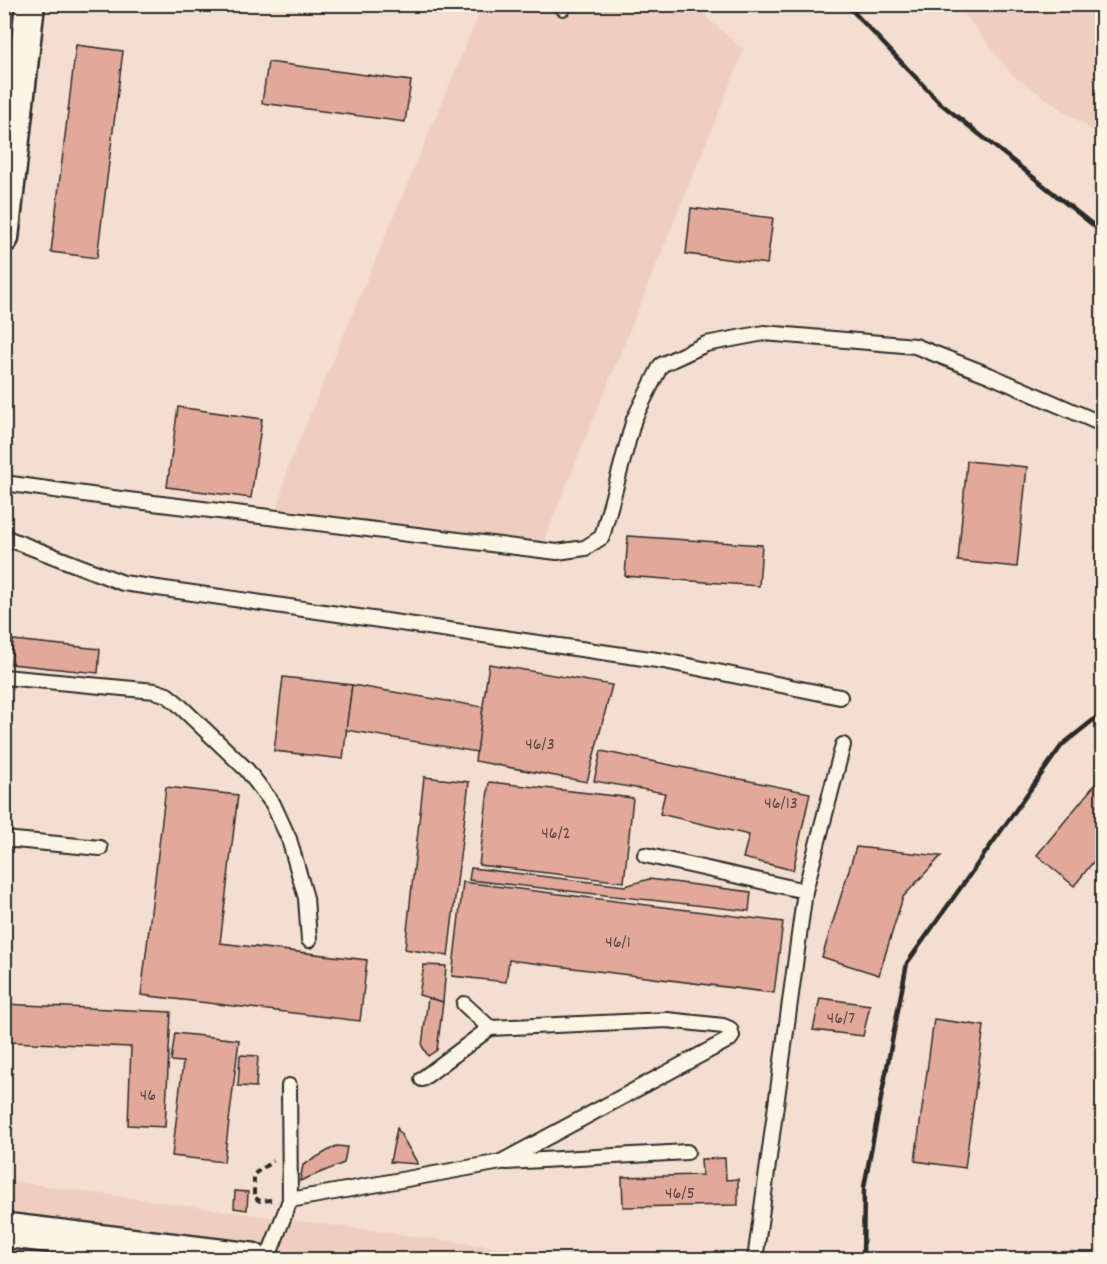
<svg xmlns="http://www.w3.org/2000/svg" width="1107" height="1264" font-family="Dekko,sans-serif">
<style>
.built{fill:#efcebf}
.building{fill:#e2a99b;stroke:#2b2b2b;stroke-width:1.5}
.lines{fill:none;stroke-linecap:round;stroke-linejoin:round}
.service-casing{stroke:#2b2b2b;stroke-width:18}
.minor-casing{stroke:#2b2b2b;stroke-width:33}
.tertiary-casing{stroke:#2b2b2b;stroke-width:38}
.path{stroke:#2b2b2b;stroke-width:4;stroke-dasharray:6 4.5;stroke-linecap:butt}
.service{stroke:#fcf5e5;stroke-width:14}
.minor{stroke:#fcf5e5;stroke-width:28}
.tertiary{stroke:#fcf5e5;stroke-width:33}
.rail{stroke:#2b2b2b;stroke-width:4.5}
.labels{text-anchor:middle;stroke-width:4.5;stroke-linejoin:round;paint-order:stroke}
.number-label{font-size:18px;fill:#594a47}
</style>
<rect width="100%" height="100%" fill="#f4decf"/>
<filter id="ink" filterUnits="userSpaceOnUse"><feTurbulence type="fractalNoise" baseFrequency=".0167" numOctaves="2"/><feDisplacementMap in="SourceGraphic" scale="12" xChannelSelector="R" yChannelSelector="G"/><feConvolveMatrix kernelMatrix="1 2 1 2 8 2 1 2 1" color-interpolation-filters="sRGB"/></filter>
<g filter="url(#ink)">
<g class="built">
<path d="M483 5H692L744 50 542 545 276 514 288 467Z"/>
<path d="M958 5H1102V137L1012 75Z"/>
<path d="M4 1180 204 1208 583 1259H5Z"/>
</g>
<g class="building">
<path d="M76 45 123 51 97 258 51 252Z"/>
<path d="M268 62 411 81 405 122 262 103Z"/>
<path d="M691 208 773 218 767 264 686 254Z"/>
<path d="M178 407 262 419 251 498 167 487Z"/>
<path d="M967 461 1027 467 1017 567 958 561Z"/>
<path d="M628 536 762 545 759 586 625 576Z"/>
<path d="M13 640 100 649 98 673 11 664Z"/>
<path d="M489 664 612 685 587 782 475 761Z"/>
<path d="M283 677 352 685 343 759 274 751Z"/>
<path d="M352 685 483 707 477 752 346 730Z"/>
<path d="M601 751 810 793 793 870 743 858 749 835 660 814 665 793 594 781Z"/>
<path d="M1102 776V851L1074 886 1037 855Z"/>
<path d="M424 777 469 782 448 956 405 949Z"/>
<path d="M489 782 633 798 624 882 479 865Z"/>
<path d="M166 787 238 795 220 943 367 960 360 1021 141 995Z"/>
<path d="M856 847 941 856 903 897 879 975 822 957Z"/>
<path d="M471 868 625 886 649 879 751 892 749 911 469 880Z"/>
<path d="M463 882 783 922 774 993 509 960 506 982 452 976Z"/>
<path d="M424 965 446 966 443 1002 419 995Z"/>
<path d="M428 998 443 1002 437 1050 428 1056 422 1046Z"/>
<path d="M820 998 870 1005 863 1036 813 1030Z"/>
<path d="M4 1004 171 1012 165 1127 128 1125 131 1047 10 1042 9 1063H4Z"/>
<path d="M934 1019 984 1026 965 1168 915 1161Z"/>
<path d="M175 1033 239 1040 224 1162 172 1156 183 1062 171 1061Z"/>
<path d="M240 1055 258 1056 256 1087 238 1086Z"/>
<path d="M397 1128 418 1164 390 1162Z"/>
<path d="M336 1146 347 1147 344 1163 300 1181 303 1165Z"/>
<path d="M725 1158 726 1180 738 1179V1205L623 1207 622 1177 702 1175 701 1159Z"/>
<path d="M235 1191 248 1192 247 1210 234 1208Z"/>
</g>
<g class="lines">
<defs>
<g id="service">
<path d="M561 4 563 8"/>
<path d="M4 483 120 499 557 552 585 548 602 537 634 419 661 365 706 344 764 333 915 346 989 375 1102 424"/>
<path d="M4 537 123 583 664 661 840 697"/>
<path d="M4 677 155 691 167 695 177 703 247 770 273 804 289 839 306 898 309 940"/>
<path d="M4 839 100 848"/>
<path d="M645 855 805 891"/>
<path d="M422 1079 490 1028"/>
<path d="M289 1086 290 1200"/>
<path d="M506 1162 687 1152"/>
<path d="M267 1260 290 1200 501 1162 730 1039 732 1036 730 1029 723 1026 667 1020 490 1028 464 1004"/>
<path d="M755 1260 805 891 843 745"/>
</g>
<path id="minor" d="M4 238 30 4"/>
<path id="tertiary" d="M4 1230 252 1260"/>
</defs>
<use href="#service" class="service-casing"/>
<use href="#minor" class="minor-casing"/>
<use href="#tertiary" class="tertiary-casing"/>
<path class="path" d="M271 1200 260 1201 254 1197V1174L273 1161"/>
<use href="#service" class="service"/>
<use href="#minor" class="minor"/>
<use href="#tertiary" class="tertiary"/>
<g class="rail">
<path d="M846 4 940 103 1102 232"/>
<path d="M863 1260 864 1187 907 963 1062 745 1102 713"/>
</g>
</g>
</g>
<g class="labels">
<g class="number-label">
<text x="540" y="749">46/3</text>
<text x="781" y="808">46/13</text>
<text x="556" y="838">46/2</text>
<text x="618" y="947">46/1</text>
<text x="841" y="1023">46/7</text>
<text x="148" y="1100">46</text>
<text x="680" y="1198">46/5</text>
</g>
</g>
<rect width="1107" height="1264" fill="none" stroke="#fcf5e5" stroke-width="24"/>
<rect x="12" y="12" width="1083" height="1240" fill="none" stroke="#2b2b2b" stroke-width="2" filter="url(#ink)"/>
</svg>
